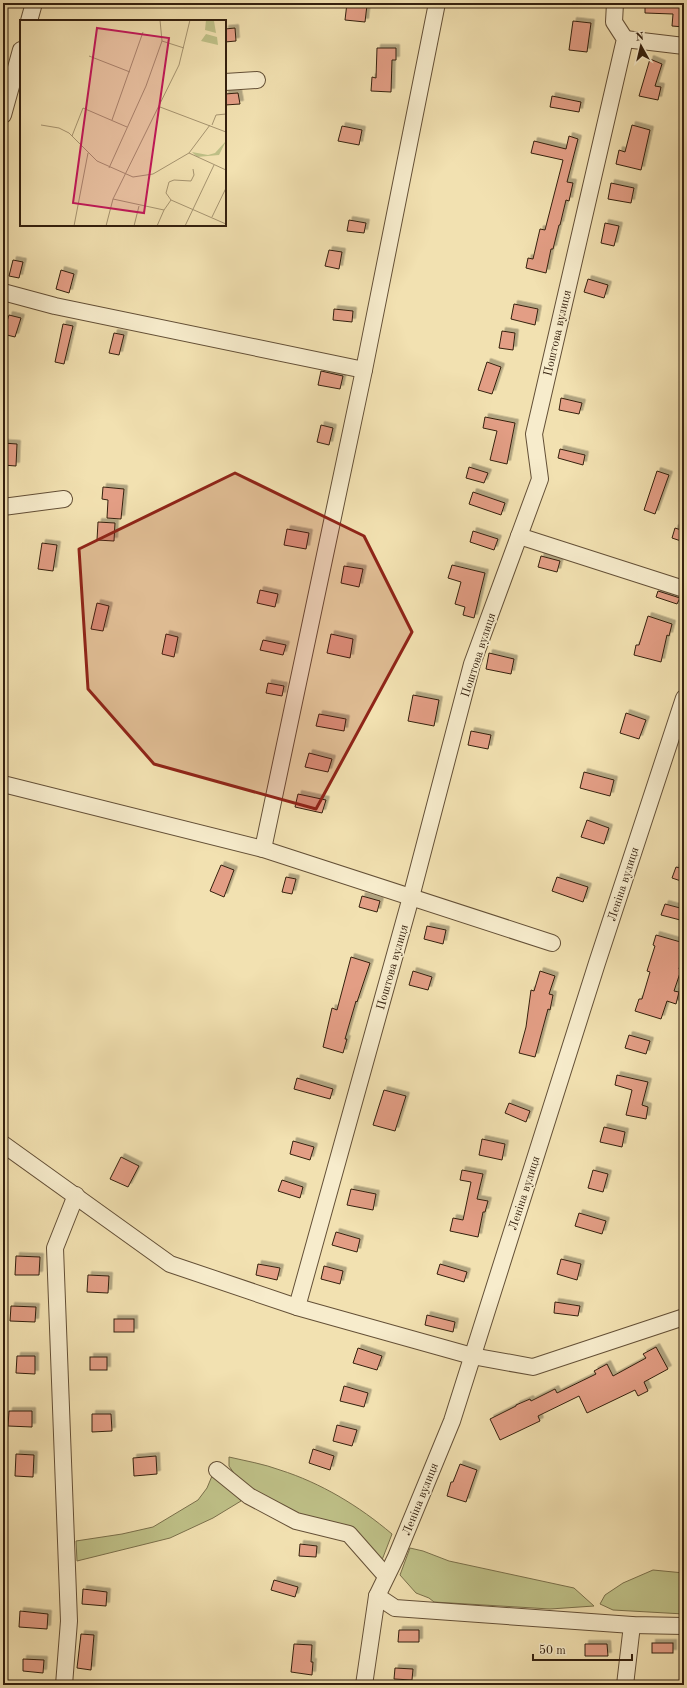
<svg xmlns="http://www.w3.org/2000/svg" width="687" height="1688" font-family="'Old Standard TT',serif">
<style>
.green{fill:#bfc188;stroke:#7a704b}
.building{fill:#e39e85;stroke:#34200e;filter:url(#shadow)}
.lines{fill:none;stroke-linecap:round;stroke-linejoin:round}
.minor-casing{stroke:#645037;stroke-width:18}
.minor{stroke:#f7eccc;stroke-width:16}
.marked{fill:#8f2418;fill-opacity:0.2;stroke:#8f2418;stroke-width:3;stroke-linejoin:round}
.labels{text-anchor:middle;stroke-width:3.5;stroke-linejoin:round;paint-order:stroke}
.street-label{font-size:12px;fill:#34200e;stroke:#f7eccc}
.inset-road{fill:none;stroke:#a69470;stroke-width:1}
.view{fill:#c2185b;fill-opacity:0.15;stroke:#c2185b;stroke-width:2}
.inset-edge{fill:none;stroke:#34200e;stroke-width:2}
</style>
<defs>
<filter id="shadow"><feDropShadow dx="3.5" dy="-3.5" stdDeviation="0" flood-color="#0004"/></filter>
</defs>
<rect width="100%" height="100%" fill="#f2e1b1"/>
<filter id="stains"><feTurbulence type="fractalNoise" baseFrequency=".005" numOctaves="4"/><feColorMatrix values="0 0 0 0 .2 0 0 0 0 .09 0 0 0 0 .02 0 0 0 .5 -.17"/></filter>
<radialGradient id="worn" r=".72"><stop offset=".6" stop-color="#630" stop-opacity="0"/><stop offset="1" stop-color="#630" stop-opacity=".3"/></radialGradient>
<g class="green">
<path d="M229 1457C246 1461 264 1464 280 1470 321 1483 359 1506 392 1534L382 1560 307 1518 262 1499 238 1479 229 1466Z"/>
<path d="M212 1476 222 1478 241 1501 213 1518 170 1538 77 1561 76 1541 122 1534 153 1527 198 1500 207 1488Z"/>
<path d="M410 1548 423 1551 449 1561 574 1588 594 1606 550 1609 434 1602 429 1598 416 1593 400 1575Z"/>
<path d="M653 1570 684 1573V1614L613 1610 600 1604 605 1595 623 1583Z"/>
</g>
<g class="building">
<path d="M347 3 367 5 365 22 345 20Z"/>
<path d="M645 3H684V27L672 26 673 14 645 13Z"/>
<path d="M573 21 591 23 587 52 569 50Z"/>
<path d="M235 28 236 41 225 42V29Z"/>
<path d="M377 48H396V60H392L391 92 371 91 372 77 376 78Z"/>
<path d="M650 59 662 64 655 86 661 87 658 100 639 96Z"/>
<path d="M238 93 240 104 225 105V94Z"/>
<path d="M552 96 581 102 579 112 550 107Z"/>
<path d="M632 125 650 130 641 170 616 164 619 150 625 152Z"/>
<path d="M342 126 362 130 359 145 338 141Z"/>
<path d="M569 136 578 139 567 182 573 183 569 201 566 200 560 225H559L553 249H551L546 273 526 268 528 258 533 259 540 229 545 230 563 160 531 153 534 141 566 149Z"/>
<path d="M611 183 634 188 631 203 608 199Z"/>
<path d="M349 220 366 223 364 233 347 231Z"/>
<path d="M605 223 619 226 614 246 601 243Z"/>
<path d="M329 250 342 252 339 269 325 266Z"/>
<path d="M13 260 23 262 19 278 9 276Z"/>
<path d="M61 270 74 274 69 293 56 289Z"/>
<path d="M588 279 608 285 604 298 584 292Z"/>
<path d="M514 304 538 309 535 325 511 319Z"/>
<path d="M334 309 353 311 352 322 333 320Z"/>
<path d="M9 315 21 318 15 337 3 334Z"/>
<path d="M63 324 73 326 64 364 55 362Z"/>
<path d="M502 331 515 333 513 350 499 348Z"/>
<path d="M114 333 124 335 119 355 109 353Z"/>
<path d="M487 362 501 367 492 394 478 390Z"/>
<path d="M321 371 343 376 340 389 318 385Z"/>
<path d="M561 398 582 403 579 414 559 410Z"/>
<path d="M485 417 515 423 507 464 490 460 497 431 483 428Z"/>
<path d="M321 425 333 428 329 445 317 442Z"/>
<path d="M3 443 17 444 16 466 3 465Z"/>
<path d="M560 449 585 455 583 465 558 458Z"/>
<path d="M469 467 488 473 484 483 466 478Z"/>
<path d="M657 471 669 475 655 514 644 510Z"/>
<path d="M103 487 124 489 121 519 107 518 108 500 102 499Z"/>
<path d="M473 492 505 503 501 515 469 504Z"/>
<path d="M98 522 115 523 114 541 97 540Z"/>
<path d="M675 528 684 531V542L672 538Z"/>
<path d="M287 529 309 533 306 549 284 545Z"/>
<path d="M473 531 498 539 494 550 470 542Z"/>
<path d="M42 543 57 545 53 571 38 569Z"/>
<path d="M541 556 560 561 557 572 538 567Z"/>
<path d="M452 565 485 573 474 618 463 615 465 607 455 604 461 582 448 578Z"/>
<path d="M344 566 363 569 359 587 341 583Z"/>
<path d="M260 590 278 594 275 607 257 603Z"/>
<path d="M658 591 680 598 677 604 656 597Z"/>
<path d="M97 603 109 606 103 631 91 629Z"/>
<path d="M648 616 672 624 669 636 667 635 661 662 634 655 636 645H639Z"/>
<path d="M166 634 178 637 174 657 162 654Z"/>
<path d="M331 634 353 639 350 658 327 653Z"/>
<path d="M263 640 286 645 283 655 260 650Z"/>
<path d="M489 653 514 659 511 674 486 669Z"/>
<path d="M268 683 284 686 282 696 266 693Z"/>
<path d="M413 695 439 700 434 726 408 721Z"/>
<path d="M626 713 646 720 639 739 620 733Z"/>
<path d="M319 714 346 719 344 731 316 726Z"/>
<path d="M471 731 491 735 488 749 468 745Z"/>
<path d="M309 753 332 759 328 772 305 767Z"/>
<path d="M584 772 614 780 610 796 580 788Z"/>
<path d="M298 794 326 800 322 813 295 807Z"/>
<path d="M587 820 609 828 604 844 581 837Z"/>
<path d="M221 865 234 870 224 897 210 891Z"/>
<path d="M676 867 684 869V882L672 878Z"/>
<path d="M286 877 296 879 292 894 282 892Z"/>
<path d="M557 877 588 887 583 902 552 891Z"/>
<path d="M362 896 380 901 377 912 359 907Z"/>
<path d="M665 904 684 909V921L661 915Z"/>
<path d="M427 926 446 930 443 944 424 939Z"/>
<path d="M656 935 684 943V951L679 969 681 970 674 991 679 992 676 1004 667 1001 661 1019 635 1011 639 999H642L650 972 647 971 655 946 653 945Z"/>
<path d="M351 957 370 963 357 1002 356 1001 345 1039H347L343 1053 323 1047 332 1008 337 1010Z"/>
<path d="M413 971 432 977 428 990 409 985Z"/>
<path d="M540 971 555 976 549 994 553 995 550 1010 548 1009 535 1057 519 1053 526 1027 531 990 534 991Z"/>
<path d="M629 1035 650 1041 646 1054 625 1048Z"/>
<path d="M617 1075 648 1082 642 1105 648 1107 646 1119 626 1115 632 1090 615 1085Z"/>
<path d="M297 1078 333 1089 330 1099 294 1089Z"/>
<path d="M384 1090 406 1096 395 1131 373 1125Z"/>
<path d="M509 1103 530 1111 526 1122 505 1113Z"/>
<path d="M604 1127 625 1132 622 1147 600 1142Z"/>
<path d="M482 1139 505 1144 502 1160 479 1155Z"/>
<path d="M293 1141 314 1147 310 1160 290 1154Z"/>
<path d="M121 1157 139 1166 128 1187 110 1179Z"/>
<path d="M462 1170 483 1174 477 1199 488 1201 485 1212H483L478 1237 450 1231 453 1218 463 1220 471 1182 460 1180Z"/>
<path d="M593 1170 608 1174 603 1192 588 1188Z"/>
<path d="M282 1180 303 1187 300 1198 278 1191Z"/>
<path d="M351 1189 376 1194 373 1210 347 1205Z"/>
<path d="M579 1213 606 1221 602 1234 575 1226Z"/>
<path d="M336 1232 360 1239 357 1252 332 1245Z"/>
<path d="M16 1256 40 1257 39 1275H15Z"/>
<path d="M561 1259 581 1264 577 1280 557 1274Z"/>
<path d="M258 1264 280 1268 277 1280 256 1275Z"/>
<path d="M440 1264 467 1272 464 1282 437 1274Z"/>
<path d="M324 1266 343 1271 340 1284 321 1279Z"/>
<path d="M88 1275 109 1276 108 1293 87 1292Z"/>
<path d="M555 1302 580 1306 578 1316 554 1313Z"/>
<path d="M11 1306 36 1307 35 1322 10 1321Z"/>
<path d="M427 1315 455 1322 453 1332 425 1325Z"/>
<rect x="114" y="1319" width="20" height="13"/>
<path d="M656 1347 668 1369 644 1382 648 1391 638 1396 635 1390 587 1413 579 1396 538 1416 540 1421 500 1440 490 1419 516 1406V1405L530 1399 531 1401 555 1389 557 1393 596 1374 594 1371 607 1364 613 1376 646 1358 643 1354Z"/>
<path d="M358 1348 382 1356 377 1370 353 1363Z"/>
<path d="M17 1356H35V1374L16 1373Z"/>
<rect x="90" y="1357" width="17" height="13"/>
<path d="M344 1386 368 1393 364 1407 340 1401Z"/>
<path d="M9 1411H32V1427L8 1426Z"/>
<path d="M92 1414H111L112 1431 92 1432Z"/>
<path d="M337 1425 357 1430 352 1446 333 1441Z"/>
<path d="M313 1449 334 1456 330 1470 309 1463Z"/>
<path d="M16 1454 34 1455 33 1477 15 1476Z"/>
<path d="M156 1456 157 1474 134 1476 133 1458Z"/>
<path d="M460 1464 477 1470 466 1502 447 1496 451 1482H453Z"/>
<path d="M300 1544 317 1546 316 1557 299 1556Z"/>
<path d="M274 1580 298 1587 295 1597 271 1590Z"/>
<path d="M83 1589 107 1592 106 1606 82 1604Z"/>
<path d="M20 1611 48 1614 47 1629 19 1627Z"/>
<path d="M399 1630H419V1642H398Z"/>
<path d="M81 1634 94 1635 91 1670 77 1668Z"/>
<rect x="652" y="1643" width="21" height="10"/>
<path d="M294 1644 312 1645 311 1662H313L312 1675 291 1672Z"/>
<path d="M585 1644H607L608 1656H585Z"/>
<path d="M23 1659 44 1660 43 1673 23 1671Z"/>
<path d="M395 1668 413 1669 412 1680 394 1679Z"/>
</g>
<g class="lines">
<defs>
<g id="minor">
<path d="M29 21 34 3"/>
<path d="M625 39 684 46"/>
<path d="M225 82 257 80"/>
<path d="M3 115 21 50"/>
<path d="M3 292 55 306 364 370"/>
<path d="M3 507 64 499"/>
<path d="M519 536 684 589"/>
<path d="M3 784 263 849 552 943"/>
<path d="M263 849 364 370 437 3"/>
<path d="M3 1144 170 1264 297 1307 472 1356 533 1367 684 1317"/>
<path d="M297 1307 411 897 472 664 540 479 534 434 625 39 614 22 615 3"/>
<path d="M217 1470 249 1496 296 1521 349 1534 386 1576"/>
<path d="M377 1596 395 1608 632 1625 684 1626"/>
<path d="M64 1685 69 1621 55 1248 76 1195"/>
<path d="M364 1685 377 1596 396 1557 452 1421 597 963 684 698"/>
<path d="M625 1685 632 1625"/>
</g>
</defs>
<use href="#minor" class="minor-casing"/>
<use href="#minor" class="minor"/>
</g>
<path class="marked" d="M235 473 364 536 412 632 316 809 154 764 88 689 79 549Z"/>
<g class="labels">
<g class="street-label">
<text transform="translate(557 333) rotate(-77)" y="4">Поштова вулиця</text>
<text transform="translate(478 655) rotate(-72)" y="4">Поштова вулиця</text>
<text transform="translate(623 884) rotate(-72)" y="4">Леніна вулиця</text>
<text transform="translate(392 967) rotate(-74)" y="4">Поштова вулиця</text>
<text transform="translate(524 1193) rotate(-72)" y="4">Леніна вулиця</text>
<text transform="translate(420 1499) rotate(-68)" y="4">Леніна вулиця</text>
</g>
</g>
<g transform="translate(20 20)">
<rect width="206" height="206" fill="#f2e1b1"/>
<path d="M186 0 194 1 196 13 185 10ZM186 14 197 17 198 25 181 21ZM206 121 199 135 177 137 172 132 188 135 195 133Z" fill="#bfc188"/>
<path class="inset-road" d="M142 21 164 28M69 36 110 52M140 87 206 112M92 100 123 12M21 105 39 108 49 113 77 141 113 157 133 154 169 133 190 105M192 105 196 95 206 94M52 116 63 88 107 107M169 133 206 150M89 148 126 66 142 21 140 0M93 179 144 190 151 180 206 204M151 180 146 173 149 162 154 160 171 161 174 155 173 149M192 197 206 168M54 206 68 133M86 206 93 179 159 45 170 0M114 206 119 186M137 206 144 190M165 206 194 145"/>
<path class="view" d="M77 8 149 18 124 193 53 183Z"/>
<rect width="206" height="206" class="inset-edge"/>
</g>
<rect width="687" height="1688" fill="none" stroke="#f2e1b1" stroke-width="16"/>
<rect x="4" y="4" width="679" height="1680" fill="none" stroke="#34200e" stroke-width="2"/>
<rect x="8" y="8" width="671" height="1672" fill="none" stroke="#34200e"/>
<g transform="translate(641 46) rotate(352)" stroke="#f7eccc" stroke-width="3" paint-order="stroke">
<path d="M0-3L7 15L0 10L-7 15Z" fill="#34200e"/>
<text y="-6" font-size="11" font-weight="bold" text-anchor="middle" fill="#34200e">N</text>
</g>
<path d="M533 1654v6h99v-6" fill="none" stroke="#34200e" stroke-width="2"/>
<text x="539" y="1654" font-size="12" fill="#34200e" stroke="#f7eccc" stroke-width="3" paint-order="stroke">50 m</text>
<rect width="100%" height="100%" filter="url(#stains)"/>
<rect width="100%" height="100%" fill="url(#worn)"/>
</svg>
